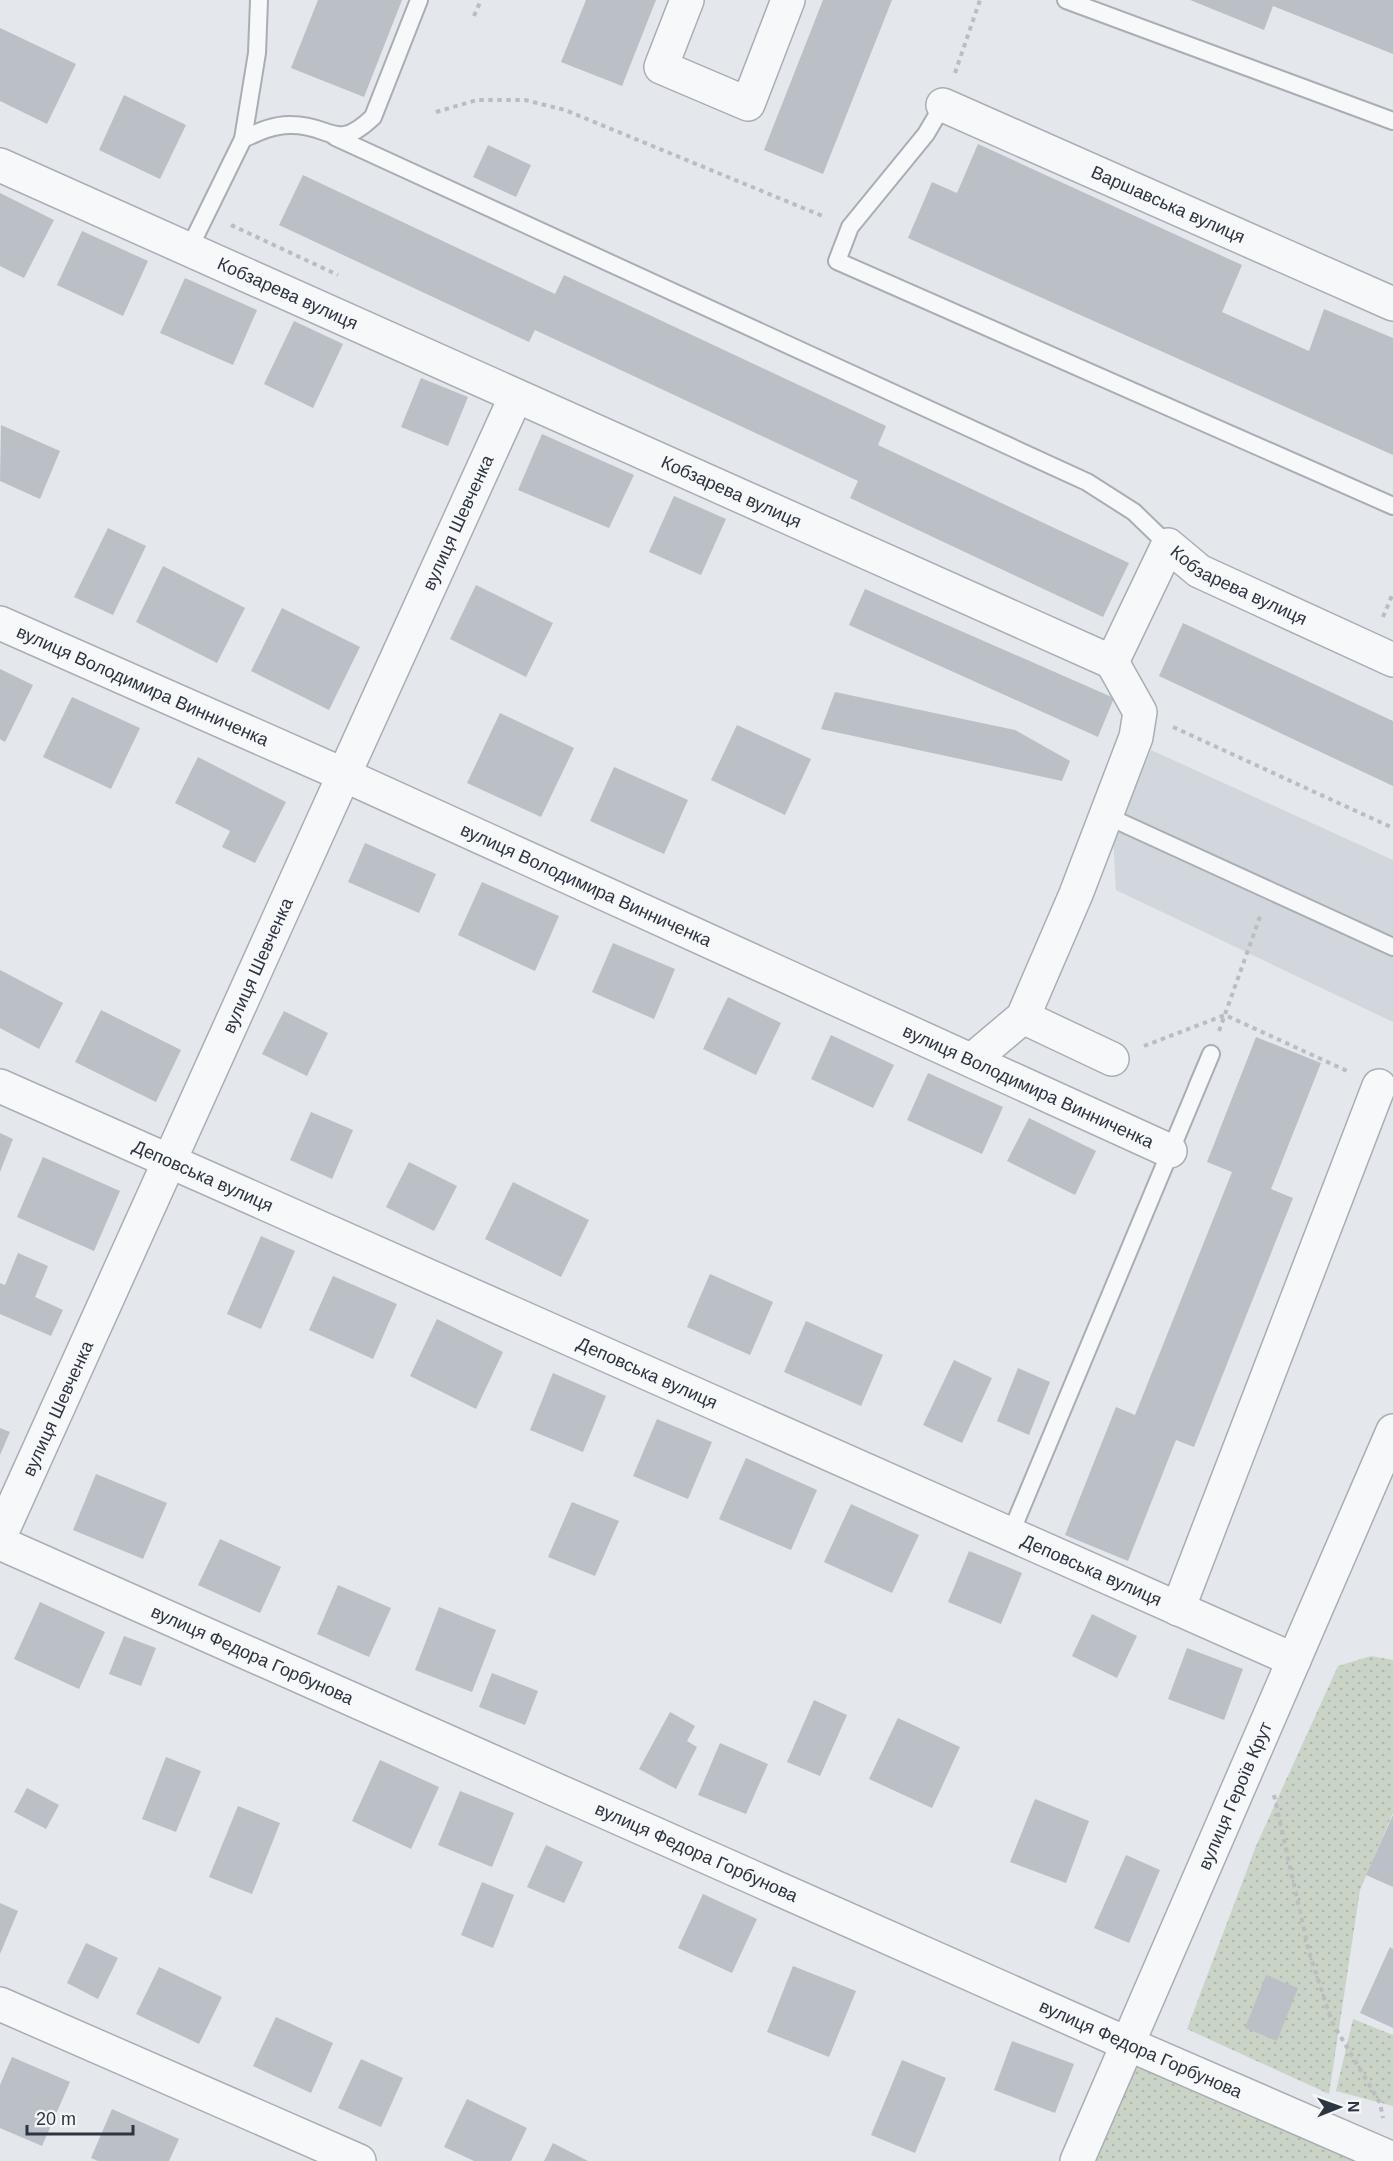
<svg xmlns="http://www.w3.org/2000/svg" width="1393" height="2161" font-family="Arial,sans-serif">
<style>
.built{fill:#d2d6dd}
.grass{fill:url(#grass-dots)}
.building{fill:#bbc0c7}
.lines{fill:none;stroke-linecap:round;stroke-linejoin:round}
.service-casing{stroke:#a9aeb5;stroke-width:20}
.minor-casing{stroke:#a9aeb5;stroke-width:36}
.path{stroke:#babec2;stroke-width:4;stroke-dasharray:4.5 4.5;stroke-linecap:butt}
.service{stroke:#f7f8f9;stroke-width:16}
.minor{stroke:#f7f8f9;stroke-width:33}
.labels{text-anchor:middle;stroke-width:4.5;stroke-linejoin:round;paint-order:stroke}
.street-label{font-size:18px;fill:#2d3542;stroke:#f4f6f8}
</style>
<defs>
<pattern id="grass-dots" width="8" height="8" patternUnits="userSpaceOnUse" patternTransform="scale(1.5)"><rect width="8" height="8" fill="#cad4c6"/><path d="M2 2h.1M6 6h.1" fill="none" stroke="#aeb7ab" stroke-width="1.8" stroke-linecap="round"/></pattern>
</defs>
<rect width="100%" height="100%" fill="#e4e7eb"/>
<path class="built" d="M1151 750 1393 860V1022L1116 890 1113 837Z"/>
<g class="grass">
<path d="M1371 1656 1393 1660V1813L1360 1890 1329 2094 1187 2029 1256 1846 1338 1666Z"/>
<path d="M1353 2019 1393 2035V2106L1336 2091Z"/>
<path d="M1139 2059 1378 2161H1094Z"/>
</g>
<g class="building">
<path d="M318 0H402L364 97 291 68Z"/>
<path d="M586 0H656L622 86 561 62Z"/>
<path d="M823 0H892L823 174 764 150Z"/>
<path d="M1190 0H1393V54L1273 6 1264 30Z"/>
<path d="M0 28 76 64 47 124 0 101Z"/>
<path d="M124 95 186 125 160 179 99 150Z"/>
<path d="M978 144 1242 265 1222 312 1309 351 1324 309 1393 338V455L908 238 932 182 957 193Z"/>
<path d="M488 145 531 165 516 197 473 177Z"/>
<path d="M303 175 555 294 564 275 886 426 878 445 1129 563 1103 617 850 498 858 481 535 330 529 342 279 225Z"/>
<path d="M0 193 54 220 24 278 0 266Z"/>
<path d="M82 231 148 261 123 316 57 285Z"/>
<path d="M185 278 257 310 233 365 160 333Z"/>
<path d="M294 321 343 344 313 408 264 384Z"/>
<path d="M421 378 468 397 448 446 401 427Z"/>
<path d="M1 425 60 451 40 499 0 481Z"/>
<path d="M542 434 634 475 609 528 518 490Z"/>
<path d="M674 496 726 519 701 575 649 552Z"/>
<path d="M108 528 146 546 113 615 74 597Z"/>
<path d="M163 566 245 608 217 663 136 622Z"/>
<path d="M476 585 553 623 526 677 450 639Z"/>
<path d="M865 589 1114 698 1098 737 849 625Z"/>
<path d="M282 608 360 647 329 710 251 671Z"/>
<path d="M1183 623 1393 721V786L1159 676Z"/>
<path d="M0 669 33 685 5 742 0 739Z"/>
<path d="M835 692 1015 730 1070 761 1062 781 821 729Z"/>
<path d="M72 697 140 728 111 789 43 757Z"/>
<path d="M500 713 574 748 541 817 467 783Z"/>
<path d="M737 725 811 759 785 815 711 780Z"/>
<path d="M198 757 286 802 255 863 222 847 230 831 175 803Z"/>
<path d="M614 767 688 800 664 854 590 821Z"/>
<path d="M365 843 436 874 419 913 348 882Z"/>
<path d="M482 882 559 916 535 971 458 935Z"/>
<path d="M613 943 675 969 654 1019 592 992Z"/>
<path d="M0 970 63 1003 39 1049 0 1028Z"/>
<path d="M728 997 781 1023 756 1075 703 1049Z"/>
<path d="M101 1010 181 1050 156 1102 75 1062Z"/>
<path d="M284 1011 328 1033 307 1076 262 1054Z"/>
<path d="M831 1035 894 1065 873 1108 811 1079Z"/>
<path d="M1256 1037 1321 1063 1271 1189 1293 1198 1194 1447 1176 1440 1128 1561 1065 1535 1116 1407 1135 1415 1232 1172 1207 1162Z"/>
<path d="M928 1073 1003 1107 982 1154 907 1120Z"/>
<path d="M311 1112 353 1130 332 1179 290 1160Z"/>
<path d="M1029 1118 1096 1151 1075 1195 1007 1161Z"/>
<path d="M0 1133 13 1139 0 1172Z"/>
<path d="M43 1157 120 1191 94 1251 17 1217Z"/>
<path d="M409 1162 457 1186 434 1231 386 1207Z"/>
<path d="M513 1182 589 1220 561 1277 485 1239Z"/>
<path d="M261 1236 295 1251 261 1329 227 1314Z"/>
<path d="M18 1253 48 1266 35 1297 63 1310 51 1336 0 1314V1283L5 1285Z"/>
<path d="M710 1274 773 1302 750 1355 687 1327Z"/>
<path d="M333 1276 397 1304 373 1359 309 1330Z"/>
<path d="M437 1319 503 1352 476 1409 410 1376Z"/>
<path d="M806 1321 883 1355 861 1406 784 1372Z"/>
<path d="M954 1360 992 1378 962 1443 923 1425Z"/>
<path d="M1018 1368 1050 1382 1029 1435 997 1421Z"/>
<path d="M553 1373 606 1396 583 1452 530 1430Z"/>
<path d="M657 1419 712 1442 688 1499 633 1476Z"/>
<path d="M0 1428 10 1432 0 1455Z"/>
<path d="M746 1458 817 1490 791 1550 719 1519Z"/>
<path d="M96 1474 167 1503 143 1559 73 1530Z"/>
<path d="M572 1502 619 1521 595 1576 548 1557Z"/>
<path d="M851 1504 919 1535 892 1593 824 1562Z"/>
<path d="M220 1539 281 1567 260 1613 198 1585Z"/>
<path d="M969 1551 1022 1573 1001 1624 948 1602Z"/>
<path d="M338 1585 391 1608 369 1657 317 1634Z"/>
<path d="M40 1602 105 1632 79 1689 14 1659Z"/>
<path d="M439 1607 496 1630 472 1692 415 1670Z"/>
<path d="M1092 1614 1137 1636 1117 1678 1072 1656Z"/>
<path d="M124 1636 156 1648 141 1686 109 1674Z"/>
<path d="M1187 1648 1243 1669 1224 1720 1168 1699Z"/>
<path d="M492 1673 538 1691 525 1725 479 1707Z"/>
<path d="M814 1700 847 1715 820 1776 787 1762Z"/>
<path d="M670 1712 695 1726 687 1741 697 1747 676 1789 639 1769Z"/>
<path d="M898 1718 960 1747 932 1808 869 1779Z"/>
<path d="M720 1743 768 1764 746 1814 698 1795Z"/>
<path d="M166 1757 201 1771 176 1832 142 1819Z"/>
<path d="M380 1760 439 1787 411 1849 352 1821Z"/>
<path d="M27 1788 59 1805 46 1829 14 1812Z"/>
<path d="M460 1791 514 1813 492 1867 438 1845Z"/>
<path d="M1035 1799 1089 1821 1066 1883 1010 1862Z"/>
<path d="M238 1806 280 1823 252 1894 209 1877Z"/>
<path d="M1393 1815V1887L1366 1875Z"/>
<path d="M546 1845 583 1862 564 1903 527 1887Z"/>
<path d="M1126 1855 1160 1870 1129 1943 1094 1928Z"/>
<path d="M482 1882 514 1895 493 1948 461 1935Z"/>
<path d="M703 1894 757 1919 732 1973 678 1948Z"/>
<path d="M0 1903 18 1911 0 1954Z"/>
<path d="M86 1943 118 1958 98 1999 67 1983Z"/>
<path d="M1390 1947 1393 1949V2028L1360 2013Z"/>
<path d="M793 1966 856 1991 829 2057 767 2032Z"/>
<path d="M159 1967 222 1997 199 2044 136 2014Z"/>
<path d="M1266 1975 1298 1988 1277 2041 1245 2028Z"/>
<path d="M276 2017 333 2043 311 2093 253 2066Z"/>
<path d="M1012 2041 1074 2064 1055 2113 994 2090Z"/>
<path d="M12 2057 70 2082 42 2146 0 2128V2085Z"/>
<path d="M361 2059 403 2078 381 2127 338 2108Z"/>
<path d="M902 2060 946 2078 915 2153 871 2135Z"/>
<path d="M467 2099 527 2128 511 2161H474L444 2147Z"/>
<path d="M112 2109 179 2139 169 2161H98L91 2158Z"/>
<path d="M553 2143 588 2161H544Z"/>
</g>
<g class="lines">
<defs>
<g id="service">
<path d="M1066 0 1393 121"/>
<path d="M943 105 926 134 850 227 837 261 1393 506"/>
<path d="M335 137 1087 482 1134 512 1168 545"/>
<path d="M243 139 257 53 259 0"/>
<path d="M189 249 243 139C258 132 275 124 292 125 332 125 335 153 373 117L419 0"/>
<path d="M1107 816 1393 947"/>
<path d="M1010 1535 1211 1054 1197 1087"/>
</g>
<g id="minor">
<path d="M687 0 661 67 748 104 788 0"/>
<path id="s1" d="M943 105 1393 304"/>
<path id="s2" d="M0 165 1112 662 1168 545 1199 571 1393 660"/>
<path id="s3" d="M0 623 342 774 1170 1151"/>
<path d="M1023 1017 1112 1059"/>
<path d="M972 1060 1023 1017 1076 894 1136 737 1140 712 1112 662"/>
<path id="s4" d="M0 1086 1294 1660"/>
<path id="s5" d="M0 1536C173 1157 342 775 516 396"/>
<path id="s6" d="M0 1543 1128 2044 1393 2159"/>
<path d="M1178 1609 1379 1086"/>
<path d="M0 2004 359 2161"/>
<path id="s7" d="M1077 2161 1393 1431"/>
</g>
</defs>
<use href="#service" class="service-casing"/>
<use href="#minor" class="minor-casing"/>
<g class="path">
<path d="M474 16 481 0"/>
<path d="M955 73 980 0"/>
<path d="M436 112 477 100H525L565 110 825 217"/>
<path d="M231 225 338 275"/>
<path d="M1383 617 1393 593"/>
<path d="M1173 727 1393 828"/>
<path d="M1219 1031 1261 914"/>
<path d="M1144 1046 1225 1015 1347 1071"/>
<path d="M1274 1795 1309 1952 1332 2022 1380 2103 1383 2118"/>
</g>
<use href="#service" class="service"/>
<use href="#minor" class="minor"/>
</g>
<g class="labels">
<g class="street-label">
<text dy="6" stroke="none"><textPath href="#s1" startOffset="246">Варшавська вулиця</textPath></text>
<text dy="6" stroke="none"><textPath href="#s2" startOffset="315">Кобзарева вулиця</textPath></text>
<text dy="6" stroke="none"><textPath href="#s2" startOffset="801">Кобзарева вулиця</textPath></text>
<text dy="6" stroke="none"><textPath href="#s5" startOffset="1112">вулиця Шевченка</textPath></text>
<text dy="6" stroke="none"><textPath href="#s2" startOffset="1430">Кобзарева вулиця</textPath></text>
<text dy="6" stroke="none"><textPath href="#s3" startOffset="156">вулиця Володимира Винниченка</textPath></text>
<text dy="6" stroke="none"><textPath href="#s3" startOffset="642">вулиця Володимира Винниченка</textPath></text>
<text dy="6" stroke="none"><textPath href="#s5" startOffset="626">вулиця Шевченка</textPath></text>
<text dy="6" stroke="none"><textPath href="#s3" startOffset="1128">вулиця Володимира Винниченка</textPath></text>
<text dy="6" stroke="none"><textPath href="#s4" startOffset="222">Деповська вулиця</textPath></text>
<text dy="6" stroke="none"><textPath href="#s4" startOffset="708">Деповська вулиця</textPath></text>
<text dy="6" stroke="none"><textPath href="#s5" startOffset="140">вулиця Шевченка</textPath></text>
<text dy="6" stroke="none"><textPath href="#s4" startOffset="1194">Деповська вулиця</textPath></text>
<text dy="6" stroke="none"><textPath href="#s6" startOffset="276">вулиця Федора Горбунова</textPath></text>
<text dy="6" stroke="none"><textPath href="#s7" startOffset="398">вулиця Героїв Крут</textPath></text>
<text dy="6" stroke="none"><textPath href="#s6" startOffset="762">вулиця Федора Горбунова</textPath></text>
<text dy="6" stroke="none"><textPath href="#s6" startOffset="1248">вулиця Федора Горбунова</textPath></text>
</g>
</g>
<g transform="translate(1339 2107) rotate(89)" stroke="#f4f6f8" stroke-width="4.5" paint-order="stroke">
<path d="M0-4.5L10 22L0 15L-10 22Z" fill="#2d3542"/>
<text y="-9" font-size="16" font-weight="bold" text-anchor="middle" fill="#2d3542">N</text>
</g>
<path d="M27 2125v9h106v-9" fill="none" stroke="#2d3542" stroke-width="3"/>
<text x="36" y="2125" font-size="18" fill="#2d3542" stroke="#f4f6f8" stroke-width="4.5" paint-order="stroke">20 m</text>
</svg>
